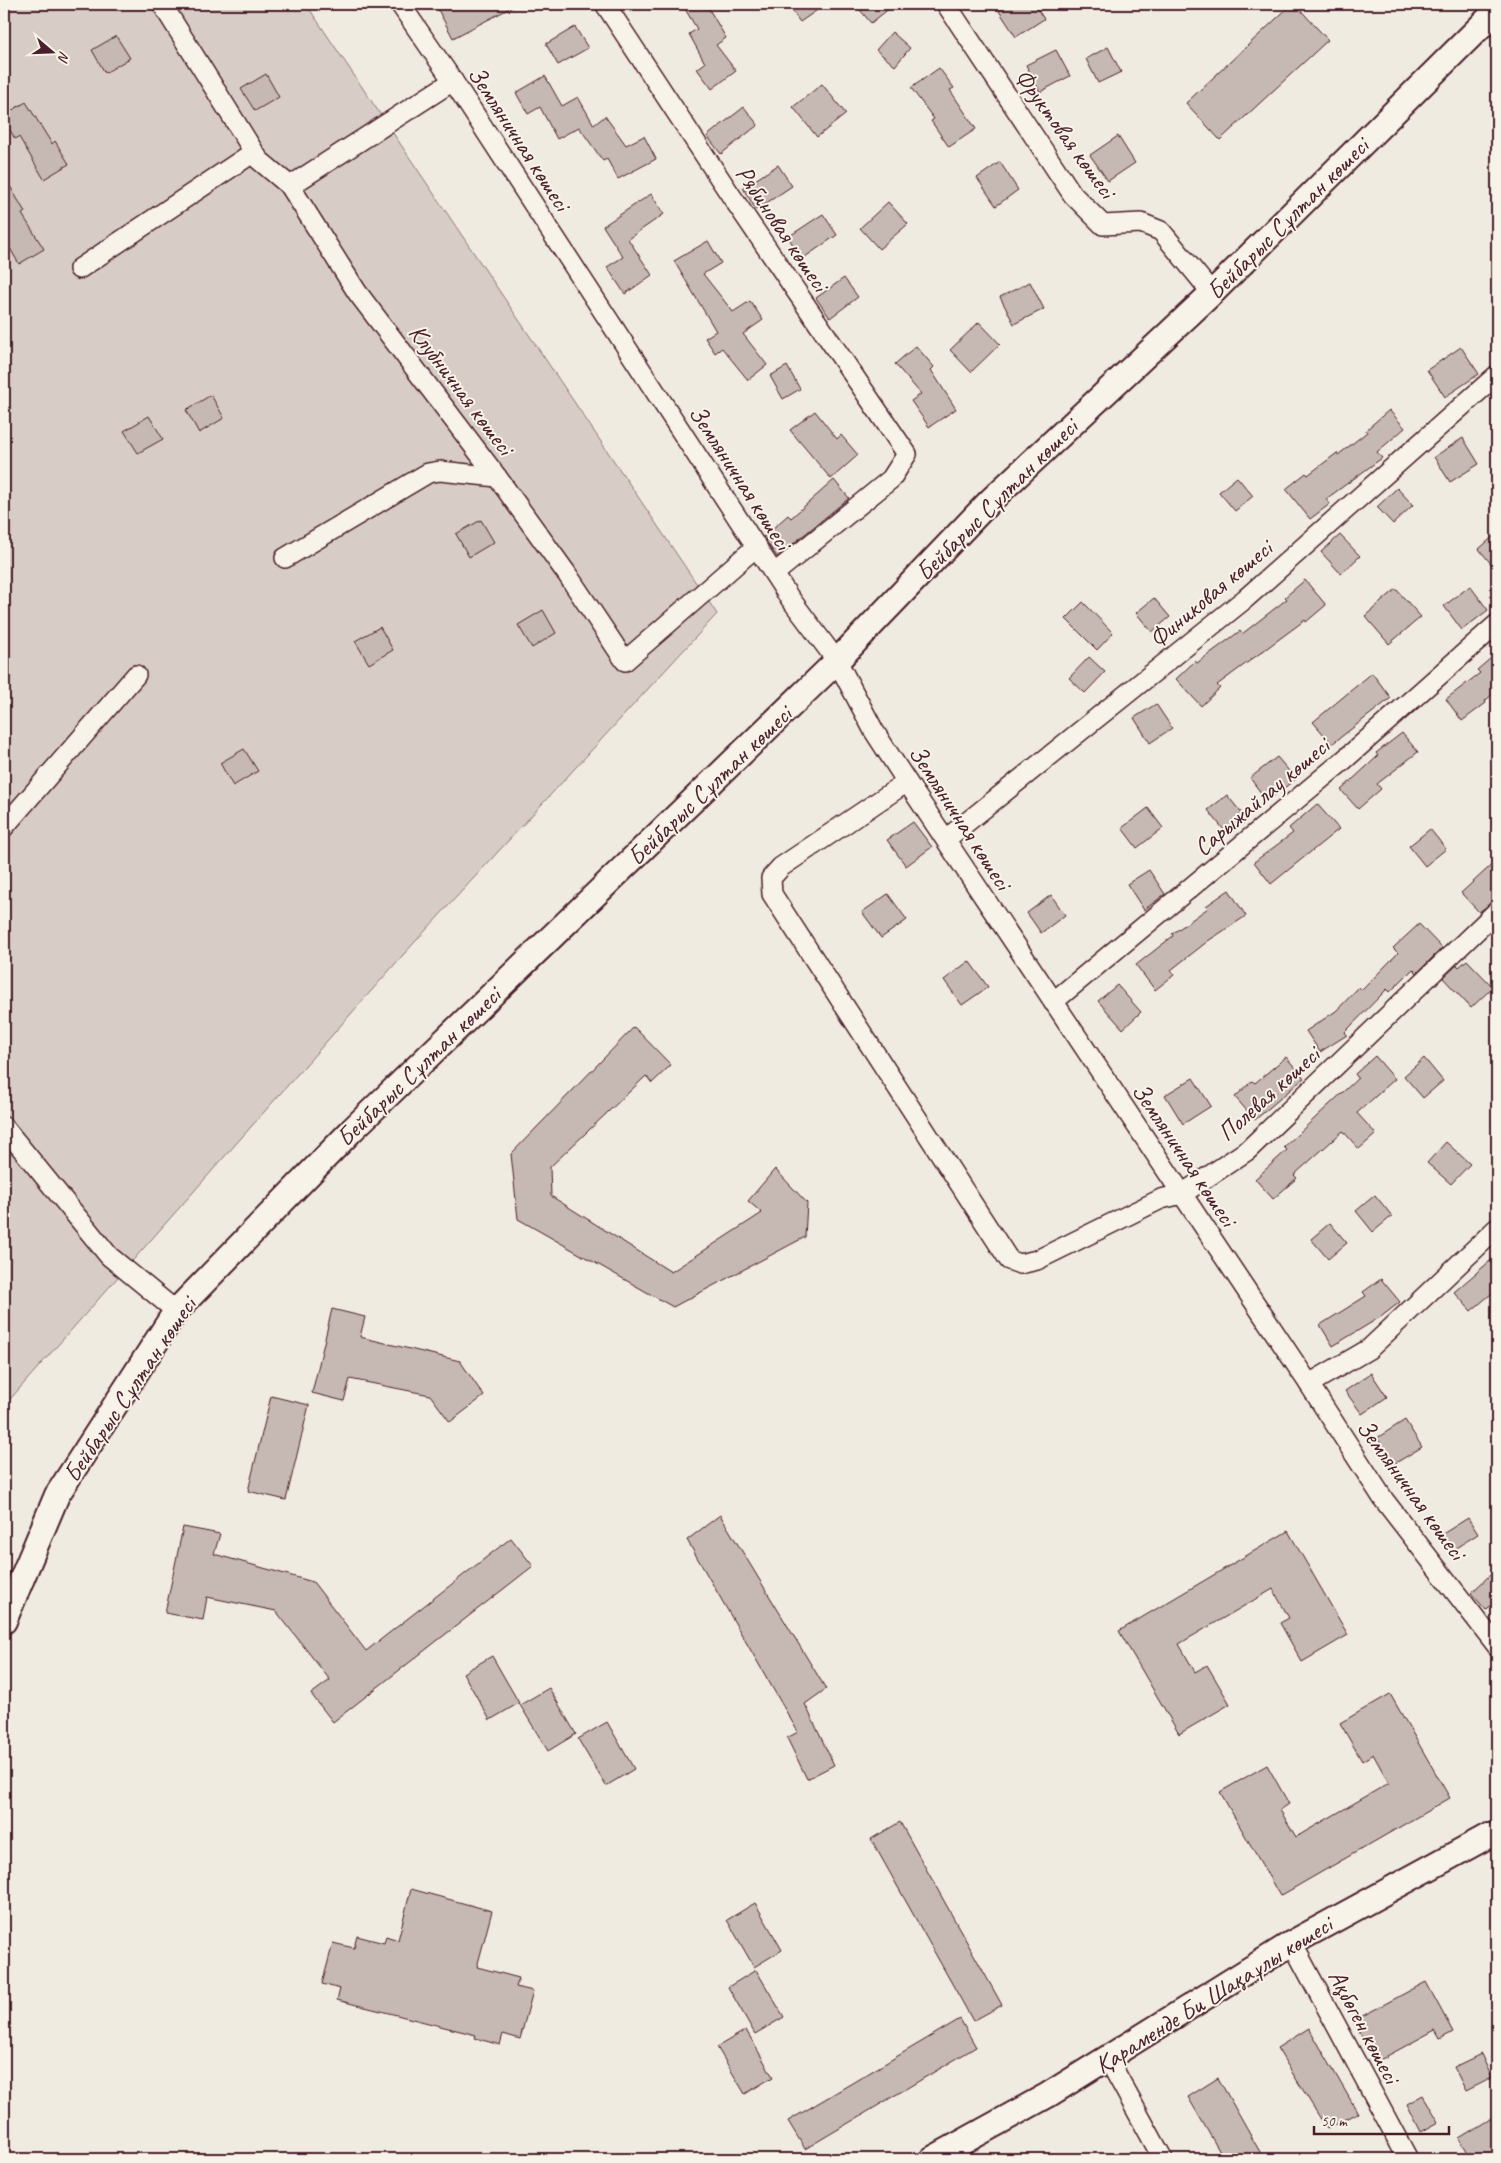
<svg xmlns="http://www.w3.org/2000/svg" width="1501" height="2163" font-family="Caveat,sans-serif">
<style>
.green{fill:#d8cdc6;stroke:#917678}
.building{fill:#c6b8b3;stroke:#4a1f2b}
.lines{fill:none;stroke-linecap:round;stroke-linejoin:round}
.minor-casing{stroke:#4a1f2b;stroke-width:22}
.tertiary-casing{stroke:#4a1f2b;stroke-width:28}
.minor{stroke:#f7f3e8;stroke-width:19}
.tertiary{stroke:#f7f3e8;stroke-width:24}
.labels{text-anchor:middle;stroke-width:4;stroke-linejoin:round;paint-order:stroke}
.street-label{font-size:25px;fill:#4a1f2b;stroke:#f7f3e8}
</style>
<rect width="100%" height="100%" fill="#f0ebe0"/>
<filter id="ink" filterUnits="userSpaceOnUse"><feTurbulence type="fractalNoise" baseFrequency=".02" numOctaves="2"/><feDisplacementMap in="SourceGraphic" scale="10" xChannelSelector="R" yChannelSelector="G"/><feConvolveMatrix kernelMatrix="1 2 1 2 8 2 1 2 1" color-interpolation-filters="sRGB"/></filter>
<g filter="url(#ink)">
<path class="green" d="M4 4H306L717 614 403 955 4 1406Z"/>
<g class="building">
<path d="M435 4H518L453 38Z"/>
<path d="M682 4H706L726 38 716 45 736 71 712 89 697 69 705 63 689 34 697 29Z"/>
<path d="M787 4H826L800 22Z"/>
<path d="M855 4H895L871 23Z"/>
<path d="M1009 4H1034L1044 19 1016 37 999 11Z"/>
<path d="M1292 4H1295L1328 40 1220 140 1186 103Z"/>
<path d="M575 27 588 48 558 65 546 44Z"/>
<path d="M892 32 910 48 895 66 876 50Z"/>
<path d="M116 36 130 58 105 73 92 50Z"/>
<path d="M1108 47 1121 72 1098 83 1086 59Z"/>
<path d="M1056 50 1070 76 1040 92 1026 65Z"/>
<path d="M939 68 954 88 950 90 976 129 949 147 931 121 934 119 911 88Z"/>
<path d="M266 74 279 97 255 111 241 89Z"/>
<path d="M545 76 562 106 578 97 594 125 605 116 626 145 644 136 656 159 618 179 607 159 603 161 579 127 557 139 540 107 528 114 516 93Z"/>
<path d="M822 84 846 114 817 137 793 107Z"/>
<path d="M26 102 52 144 55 141 69 164 44 179 19 137 15 139 4 119V115Z"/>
<path d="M744 107 758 125 721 154 707 136Z"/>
<path d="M1118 136 1135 163 1108 181 1090 155Z"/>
<path d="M1000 162 1018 190 996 206 977 178Z"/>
<path d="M778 165 792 186 756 210 743 188Z"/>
<path d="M4 176 25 212 22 214 44 249 19 264 4 238Z"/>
<path d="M651 194 664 214 628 239 652 275 625 294 607 267 623 257 603 226Z"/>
<path d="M888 202 908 224 879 249 860 228Z"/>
<path d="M823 214 837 235 802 259 788 237Z"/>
<path d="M708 241 721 263 703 274 733 312 750 301 763 320 743 334 767 365 748 380 722 348 715 353 705 338 716 331 674 261Z"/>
<path d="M844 278 858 297 830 318 816 298Z"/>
<path d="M1030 282 1044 309 1014 324 1000 297Z"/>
<path d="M979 322 1000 344 971 372 950 350Z"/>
<path d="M916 346 934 367 931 370 956 409 929 427 911 401 921 394 895 364Z"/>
<path d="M1461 347 1479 374 1445 397 1427 370Z"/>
<path d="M787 366 800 389 783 399 770 376Z"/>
<path d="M211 395 224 418 199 433 186 410Z"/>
<path d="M1389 410 1405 428 1377 452 1382 458 1326 499 1330 504 1310 519 1286 489 1306 473 1308 475 1337 453 1338 455 1367 432 1366 430Z"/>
<path d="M815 411 837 439 841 435 858 455 831 479 790 430Z"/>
<path d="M149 416 163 439 138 453 124 431Z"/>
<path d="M1463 438 1479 464 1450 482 1434 457Z"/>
<path d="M1237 477 1253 496 1235 511 1219 492Z"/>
<path d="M834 480 849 498 777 557 763 537 788 515 791 518Z"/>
<path d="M1397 488 1413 505 1393 524 1377 507Z"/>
<path d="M481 520 494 542 469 557 456 534Z"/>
<path d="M1497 533V571L1479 549Z"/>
<path d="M1340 535 1360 556 1341 574 1321 552Z"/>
<path d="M1305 580 1326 605 1306 622 1305 620 1217 685 1220 688 1201 706 1176 679 1195 661 1197 663 1240 631 1242 634 1287 599 1285 597Z"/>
<path d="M1470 586 1488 610 1462 630 1444 606Z"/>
<path d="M1396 589 1421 617 1389 644 1365 616Z"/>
<path d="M1154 598 1170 617 1152 632 1136 613Z"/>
<path d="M1083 602 1113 633 1097 650 1066 619Z"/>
<path d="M543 610 556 633 532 648 518 625Z"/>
<path d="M380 627 393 650 369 664 355 641Z"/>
<path d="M1497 653V690L1485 701 1486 703 1462 721 1446 699 1480 673 1477 670Z"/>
<path d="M1089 657 1105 672 1085 693 1069 678Z"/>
<path d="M1372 673 1391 698 1332 744 1313 722Z"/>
<path d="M1156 704 1172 728 1150 743 1134 718Z"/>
<path d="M1402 733 1418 752 1377 784 1381 789 1358 809 1341 790 1378 756 1376 753Z"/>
<path d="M244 749 258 771 233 786 220 763Z"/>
<path d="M1277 757 1296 779 1267 801 1250 778Z"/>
<path d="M1227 795 1247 820 1228 835 1208 810Z"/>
<path d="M1317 804 1339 829 1271 884 1254 862 1293 833 1289 828Z"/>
<path d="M1148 808 1163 828 1137 848 1122 828Z"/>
<path d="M913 822 932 847 906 866 887 840Z"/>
<path d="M1430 829 1446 849 1425 866 1409 846Z"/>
<path d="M1497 860V899L1479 912 1461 893Z"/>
<path d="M1149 870 1165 894 1144 910 1127 884Z"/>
<path d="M1229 890 1246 916 1208 941 1171 970 1174 975 1155 990 1136 965 1173 936 1172 934 1208 908 1206 906Z"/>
<path d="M888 894 907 920 881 938 862 912Z"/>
<path d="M1051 895 1065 915 1041 933 1027 913Z"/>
<path d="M1419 924 1442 948 1417 973 1413 969 1390 992 1387 989 1345 1032 1347 1035 1320 1052 1306 1031 1336 1011 1359 987 1362 990 1398 953 1393 948Z"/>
<path d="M1467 960 1493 987 1471 1008 1443 978 1457 965 1459 967Z"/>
<path d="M969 961 988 987 962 1005 944 980Z"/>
<path d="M1117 985 1141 1012 1123 1029 1098 1001Z"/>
<path d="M634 1027 671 1065 652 1083 646 1076 550 1167 551 1196 671 1272 762 1213 748 1201 775 1169 807 1203 805 1237 673 1307 518 1219 511 1154Z"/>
<path d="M1375 1056 1395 1079 1357 1113 1376 1134 1359 1149 1343 1131 1294 1175 1297 1178 1273 1199 1255 1179 1287 1150 1284 1147 1358 1078 1355 1074Z"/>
<path d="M1286 1057 1304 1078 1255 1120 1235 1097 1252 1081 1255 1083Z"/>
<path d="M1424 1058 1443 1081 1423 1098 1404 1076Z"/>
<path d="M1193 1078 1211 1106 1183 1124 1165 1095Z"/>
<path d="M1446 1142 1470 1164 1451 1184 1427 1163Z"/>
<path d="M1375 1195 1392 1216 1373 1232 1356 1211Z"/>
<path d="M1330 1223 1347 1243 1328 1259 1311 1239Z"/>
<path d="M1497 1255V1289L1471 1311 1454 1292Z"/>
<path d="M1381 1279 1400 1302 1382 1316 1333 1346 1320 1325 1366 1296 1363 1292Z"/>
<path d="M332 1309 365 1317 360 1337 460 1361 484 1396 450 1422 430 1395 350 1379 344 1401 312 1393Z"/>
<path d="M1371 1373 1387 1397 1362 1414 1345 1391Z"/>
<path d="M271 1396 309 1405 286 1500 248 1491Z"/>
<path d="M1405 1420 1422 1447 1394 1464 1377 1438Z"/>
<path d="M720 1515 826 1689 805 1704 834 1765 807 1779 787 1738 798 1732 687 1540Z"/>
<path d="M1468 1518 1478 1534 1451 1551 1441 1535Z"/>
<path d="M183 1527 220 1534 214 1554 313 1582 366 1651 511 1538 533 1566 333 1722 311 1694 330 1680 276 1611 207 1597 203 1620 165 1613Z"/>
<path d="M1288 1531 1348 1635 1302 1662 1280 1623 1289 1618 1273 1589 1179 1644 1195 1672 1207 1665 1230 1704 1179 1734 1119 1631Z"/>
<path d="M1490 1575 1497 1582V1599L1486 1610 1471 1593Z"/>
<path d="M492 1656 519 1703 490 1720 463 1673Z"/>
<path d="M549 1688 576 1734 548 1751 520 1705Z"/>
<path d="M1390 1694 1450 1798 1280 1896 1220 1792 1267 1765 1289 1804 1280 1810 1296 1837 1389 1783 1373 1754 1362 1761 1340 1723Z"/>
<path d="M607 1722 634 1769 606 1786 578 1739Z"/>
<path d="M900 1822 1002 2005 973 2021 871 1839Z"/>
<path d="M411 1889 492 1911 477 1967 519 1978 516 1987 533 1991 520 2039 503 2034 500 2045 475 2038 476 2035 337 2000 340 1989 322 1984 333 1943 354 1948 357 1936 384 1943 386 1936 398 1940Z"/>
<path d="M755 1903 782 1950 754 1967 727 1920Z"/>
<path d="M756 1970 784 2017 755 2034 728 1987Z"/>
<path d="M1426 1982 1453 2032 1440 2039 1435 2030 1376 2062 1353 2021Z"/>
<path d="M960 2019 976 2047 805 2149 788 2121Z"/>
<path d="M1309 2028 1358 2113 1327 2129 1277 2048Z"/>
<path d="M746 2030 773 2077 745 2094 717 2047Z"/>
<path d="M1481 2054 1492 2078 1466 2091 1454 2067Z"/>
<path d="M1218 2078 1264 2159H1224L1188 2097Z"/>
<path d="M1423 2095 1439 2122 1421 2132 1407 2104Z"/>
<path d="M1497 2115V2159H1471L1459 2138Z"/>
</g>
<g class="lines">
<defs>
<g id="minor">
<path d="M162 4 259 160 290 186 357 292 497 477 567 574 625 661 757 546"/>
<path d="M400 4 453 81 789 597 837 661 874 731 907 782 1309 1384 1384 1500 1497 1646"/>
<path d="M605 4 730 194 907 454 891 479 775 573"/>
<path d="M946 4 1073 195 1103 225 1141 223 1161 231 1212 293"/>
<path d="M290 186 453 81"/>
<path d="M79 269 254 152"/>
<path d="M285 558 428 473 440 471 497 477"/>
<path d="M907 782 781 867 771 878 772 894 1009 1260 1020 1264 1037 1260 1161 1199 1182 1194 1248 1150 1497 911"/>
<path d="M4 827 136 675"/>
<path d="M946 839 1245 599 1497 375"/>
<path d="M1053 1002 1344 760 1497 624"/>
<path d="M4 1127 109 1256 176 1311"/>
<path d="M1309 1384 1369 1349 1497 1228"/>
<path d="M1292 1943 1408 2159"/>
<path d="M1108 2059 1163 2159"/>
</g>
<g id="tertiary">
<path d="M4 1621 57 1495 176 1311 353 1129 837 661 990 501 1212 293 1497 10"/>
<path d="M932 2159 1048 2095 1292 1943 1488 1836H1497"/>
</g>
</defs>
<use href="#minor" class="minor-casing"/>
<use href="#tertiary" class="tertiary-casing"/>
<use href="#minor" class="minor"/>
<use href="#tertiary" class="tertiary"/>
</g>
</g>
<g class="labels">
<g class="street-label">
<text transform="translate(1066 133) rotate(54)" y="9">Фруктовая көшесі</text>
<text transform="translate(520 138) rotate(57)" y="9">Земляничная көшесі</text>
<text transform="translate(1287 218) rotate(-45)" y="9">Бейбарыс Сұлтан көшесі</text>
<text transform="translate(783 228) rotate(56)" y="9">Рябиновая көшесі</text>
<text transform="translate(462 389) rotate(53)" y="9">Клубничная көшесі</text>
<text transform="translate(741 477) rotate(57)" y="9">Земляничная көшесі</text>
<text transform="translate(996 499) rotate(-45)" y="9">Бейбарыс Сұлтан көшесі</text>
<text transform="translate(1210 593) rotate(-40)" y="9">Финиковая көшесі</text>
<text transform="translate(709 785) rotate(-44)" y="9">Бейбарыс Сұлтан көшесі</text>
<text transform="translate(1261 796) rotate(-40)" y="9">Сарыжайлау көшесі</text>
<text transform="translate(961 817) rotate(57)" y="9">Земляничная көшесі</text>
<text transform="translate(418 1066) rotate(-44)" y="9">Бейбарыс Сұлтан көшесі</text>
<text transform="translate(1268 1093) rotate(-42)" y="9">Полевая көшесі</text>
<text transform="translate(1185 1154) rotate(56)" y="9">Земляничная көшесі</text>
<text transform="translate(129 1389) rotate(-56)" y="9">Бейбарыс Сұлтан көшесі</text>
<text transform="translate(1412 1489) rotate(54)" y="9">Земляничная көшесі</text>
<text transform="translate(1213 1994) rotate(-32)" y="9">Қараменде Би Шақаұлы көшесі</text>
<text transform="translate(1365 2026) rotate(62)" y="9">Ақбөген көшесі</text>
</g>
</g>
<rect width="1501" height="2163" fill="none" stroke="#f7f3e8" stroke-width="20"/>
<rect x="10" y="10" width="1481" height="2143" fill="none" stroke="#4a1f2b" stroke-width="2" filter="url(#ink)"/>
<g transform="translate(52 52) rotate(109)" stroke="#f7f3e8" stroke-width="4" paint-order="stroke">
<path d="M0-4L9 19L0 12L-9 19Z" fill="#4a1f2b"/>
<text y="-8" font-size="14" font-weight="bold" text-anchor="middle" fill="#4a1f2b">N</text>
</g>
<path d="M1314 2126v8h135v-8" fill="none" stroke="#4a1f2b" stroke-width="2.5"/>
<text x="1321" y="2126" font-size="15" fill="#4a1f2b" stroke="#f7f3e8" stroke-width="4" paint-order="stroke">50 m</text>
</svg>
